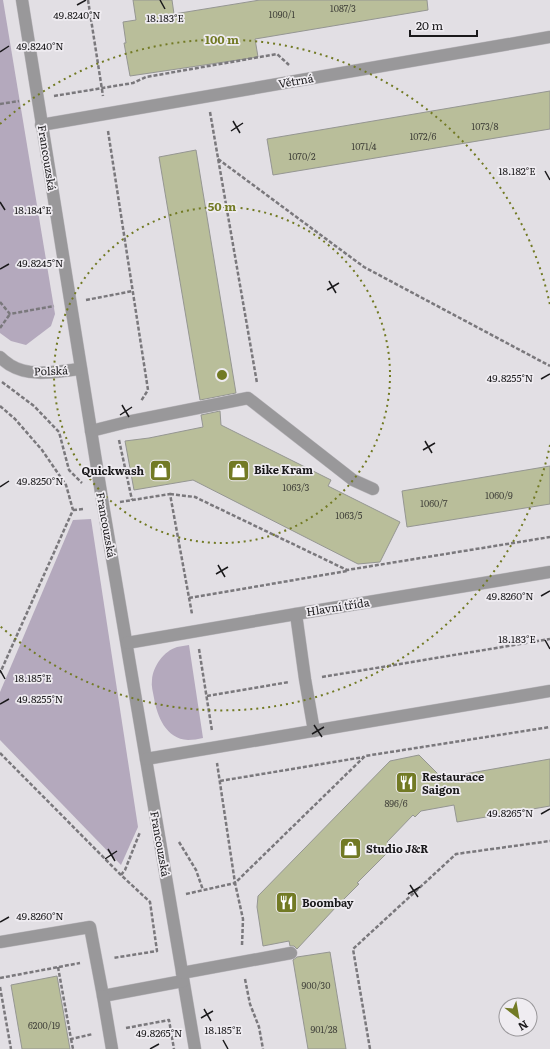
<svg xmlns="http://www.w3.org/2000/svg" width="550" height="1049" font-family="Literata,serif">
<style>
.green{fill:#b4a9bd}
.building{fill:#b9be9a;stroke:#959692}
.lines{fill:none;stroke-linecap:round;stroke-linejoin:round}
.minor-casing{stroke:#bebbc0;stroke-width:13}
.path{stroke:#7a787c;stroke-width:2.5;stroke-dasharray:4 2;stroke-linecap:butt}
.minor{stroke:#99989a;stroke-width:12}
.ticks{fill:none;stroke:#1a191b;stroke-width:1.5}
.ring{fill:none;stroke:#727a24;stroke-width:2;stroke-dasharray:2 4}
.labels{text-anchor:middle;stroke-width:3.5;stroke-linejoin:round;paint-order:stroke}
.number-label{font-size:9px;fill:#42423b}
.street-label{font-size:11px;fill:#1a191b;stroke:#efecf1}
.poi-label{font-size:11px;font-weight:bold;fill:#1a191b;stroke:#efecf1;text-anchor:start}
.ticks-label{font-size:10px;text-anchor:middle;fill:#1a191b;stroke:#efecf1;stroke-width:3.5;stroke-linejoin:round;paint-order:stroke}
.centre{fill:#727a24;stroke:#efecf1;stroke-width:2}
.ring-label{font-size:12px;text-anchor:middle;font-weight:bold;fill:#727a24;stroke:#efecf1;stroke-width:3.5;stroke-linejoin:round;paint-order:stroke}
</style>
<rect width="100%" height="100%" fill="#e2dfe4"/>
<g class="green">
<path d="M0 0H3L55 314 51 326 26 345 11 341 0 333Z"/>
<path d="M91 519 138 827 121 865 0 740V692L73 520Z"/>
<path d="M189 645 203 738C198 739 193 740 188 740 166 739 157 716 154 698 153 692 151 686 152 680 153 666 164 651 177 647 181 646 185 646 189 645Z"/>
</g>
<g class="building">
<path d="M133 0H172L174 14 260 0H427L428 10 255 39 258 57 130 76 124 43H126L123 22 136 20Z"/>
<path d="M550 91V129L273 175 267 139Z"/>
<path d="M196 150 236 393 200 400 159 157Z"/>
<path d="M220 411 221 425 331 480 328 486 400 522 380 562 358 564 193 480 134 490 125 441 149 438 203 427 201 415Z"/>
<path d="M550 466V504L407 527 402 491Z"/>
<path d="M419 755 442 778 550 759V806L457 822 454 805 421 811 415 817 413 815 387 842 393 847 357 883 359 884 336 907 297 949 294 946H290L289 941 263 946 257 907 258 896 390 761Z"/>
<path d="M330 952 346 1049H308L293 960 297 957Z"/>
<path d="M57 976 70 1049H22L11 985Z"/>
</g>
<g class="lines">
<defs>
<g id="minor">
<path d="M22 0 103 505 195 1049"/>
<path d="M41 125 550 37"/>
<path d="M0 357C3 360 7 363 10 365 31 378 58 371 81 369"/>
<path d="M91 431 127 422 248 398 353 480 373 489"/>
<path d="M296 614 305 679 314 731"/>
<path d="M127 643 296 614 550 572"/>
<path d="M146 759 550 691"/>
<path d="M0 942 90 927 103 996 183 981"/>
<path d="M182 973 291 953"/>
<path d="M103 996 112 1049"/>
</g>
</defs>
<use href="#minor" class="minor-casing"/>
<g class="path">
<path d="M88 0 103 96"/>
<path d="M54 96 133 83 146 77 277 54 289 65"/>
<path d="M0 104 19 101"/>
<path d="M210 112 257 383"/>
<path d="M108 131 148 390 141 401"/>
<path d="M218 159 364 267 550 366"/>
<path d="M86 300 133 291"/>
<path d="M0 302 10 314 54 306"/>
<path d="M0 328 10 314"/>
<path d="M2 382 34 406 59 432 69 470 82 483"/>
<path d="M0 406 15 419 42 450 66 485 73 510 0 673"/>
<path d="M119 440 132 500"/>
<path d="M170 494 195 497 347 570 550 537"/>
<path d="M120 502 170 494 192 614"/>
<path d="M73 510 84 509"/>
<path d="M189 598 347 571"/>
<path d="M199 649 212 731"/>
<path d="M322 677 550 639"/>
<path d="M207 696 289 682"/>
<path d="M0 753 121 875 150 902 157 951 113 958"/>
<path d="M220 781 364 757"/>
<path d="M179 842 196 870 203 890"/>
<path d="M121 875 125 870 140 832"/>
<path d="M186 894 235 883 217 763"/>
<path d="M242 945 243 919 235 883 365 756 550 727"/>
<path d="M58 967 71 1039 93 1034"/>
<path d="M0 978 80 963"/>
<path d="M245 979 250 1004 259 1027 263 1049"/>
<path d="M0 987 11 1049"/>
<path d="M126 1028 169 1020 174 1049"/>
<path d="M71 1039 73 1049"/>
<path d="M370 1049 353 949 456 854 550 841"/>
</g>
<use href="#minor" class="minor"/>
</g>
<path class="ticks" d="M160 0 165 9M77 5 86 0M0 52 9 46M233 121 240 133M231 131 243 123M545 171 550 180M0 202 5 210M0 269 9 264M329 281 336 293M327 290 339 283M541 379 550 374M122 405 129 417M120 415 132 407M425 441 432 453M423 450 435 443M0 487 9 481M218 565 225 577M216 574 228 567M541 596 550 591M545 640 550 649M0 670 5 679M0 704 9 699M314 725 322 737M312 734 324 727M541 814 550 809M108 849 115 861M105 859 117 851M410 885 418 897M408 894 420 887M0 922 9 917M204 1009 211 1021M201 1018 213 1011M223 1040 228 1049M150 1049 159 1044"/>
<g class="ring">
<circle cx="222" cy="375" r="168"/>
<path d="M550 445A335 335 0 0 1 0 626M0 124A335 335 0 0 1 550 305"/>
</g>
<defs>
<symbol id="shop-square" viewBox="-11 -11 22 22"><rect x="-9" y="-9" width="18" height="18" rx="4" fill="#727a24" stroke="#efecf1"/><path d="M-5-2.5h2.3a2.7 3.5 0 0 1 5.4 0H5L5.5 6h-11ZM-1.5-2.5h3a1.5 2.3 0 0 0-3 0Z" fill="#fff"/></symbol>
<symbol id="restaurant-square" viewBox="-11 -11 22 22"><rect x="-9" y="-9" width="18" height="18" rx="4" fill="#727a24" stroke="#efecf1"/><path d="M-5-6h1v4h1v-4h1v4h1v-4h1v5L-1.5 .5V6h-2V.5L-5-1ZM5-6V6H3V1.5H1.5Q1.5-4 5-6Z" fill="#fff"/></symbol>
</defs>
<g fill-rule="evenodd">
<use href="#shop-square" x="226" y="458" width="25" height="25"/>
<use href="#shop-square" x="148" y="458" width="25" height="25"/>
<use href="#restaurant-square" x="394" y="770" width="25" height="25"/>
<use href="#shop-square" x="338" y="836" width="25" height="25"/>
<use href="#restaurant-square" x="274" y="890" width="25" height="25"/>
</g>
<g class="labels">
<g class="number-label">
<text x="343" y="12">1087/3</text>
<text x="282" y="18">1090/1</text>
<text x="485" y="130">1073/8</text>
<text x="423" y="140">1072/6</text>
<text x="364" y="150">1071/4</text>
<text x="302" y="160">1070/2</text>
<text x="296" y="491">1063/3</text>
<text x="499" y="499">1060/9</text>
<text x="434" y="507">1060/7</text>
<text x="349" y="519">1063/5</text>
<text x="396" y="807">896/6</text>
<text x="316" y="989">900/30</text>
<text x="44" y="1029">6200/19</text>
<text x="324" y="1033">901/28</text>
</g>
<g class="street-label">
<text transform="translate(296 81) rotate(-10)" y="4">Větrná</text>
<text transform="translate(47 158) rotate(81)" y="4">Francouzská</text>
<text transform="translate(51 371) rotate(-2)" y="4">Polská</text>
<text transform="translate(106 525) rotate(80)" y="4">Francouzská</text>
<text transform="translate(338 607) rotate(-9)" y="4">Hlavní třída</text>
<text transform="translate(160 844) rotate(80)" y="4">Francouzská</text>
</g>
<g class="poi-label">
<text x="254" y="474">Bike Kram</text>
<text x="144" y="475" text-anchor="end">Quickwash</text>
<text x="422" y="781">Restaurace<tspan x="422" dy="13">Saigon</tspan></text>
<text x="366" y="853">Studio J&amp;R</text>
<text x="302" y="907">Boombay</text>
</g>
</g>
<g class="ticks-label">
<text x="77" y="19">49.8240°N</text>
<text x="165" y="22">18.183°E</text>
<text x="40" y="50">49.8240°N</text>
<text x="517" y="175">18.182°E</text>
<text x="33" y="214">18.184°E</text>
<text x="40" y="267">49.8245°N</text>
<text x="510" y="382">49.8255°N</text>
<text x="40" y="485">49.8250°N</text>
<text x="510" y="600">49.8260°N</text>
<text x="517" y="643">18.183°E</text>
<text x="33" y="682">18.185°E</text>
<text x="40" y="703">49.8255°N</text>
<text x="510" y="817">49.8265°N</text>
<text x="40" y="920">49.8260°N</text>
<text x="223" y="1034">18.185°E</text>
<text x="159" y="1037">49.8265°N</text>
</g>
<circle cx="222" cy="375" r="6" class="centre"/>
<g class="ring-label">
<text x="222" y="44">100 m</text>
<text x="222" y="211">50 m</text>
</g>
<g transform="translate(518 1017) rotate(149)"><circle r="19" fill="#efecf1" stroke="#9a989b"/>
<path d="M0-3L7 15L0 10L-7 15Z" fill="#727a24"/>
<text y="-6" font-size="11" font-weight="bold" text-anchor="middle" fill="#1a191b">N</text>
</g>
<path d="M410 30v6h67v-6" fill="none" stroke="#1a191b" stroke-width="2"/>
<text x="416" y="30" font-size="12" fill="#1a191b" stroke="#efecf1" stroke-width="3" paint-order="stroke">20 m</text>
</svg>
